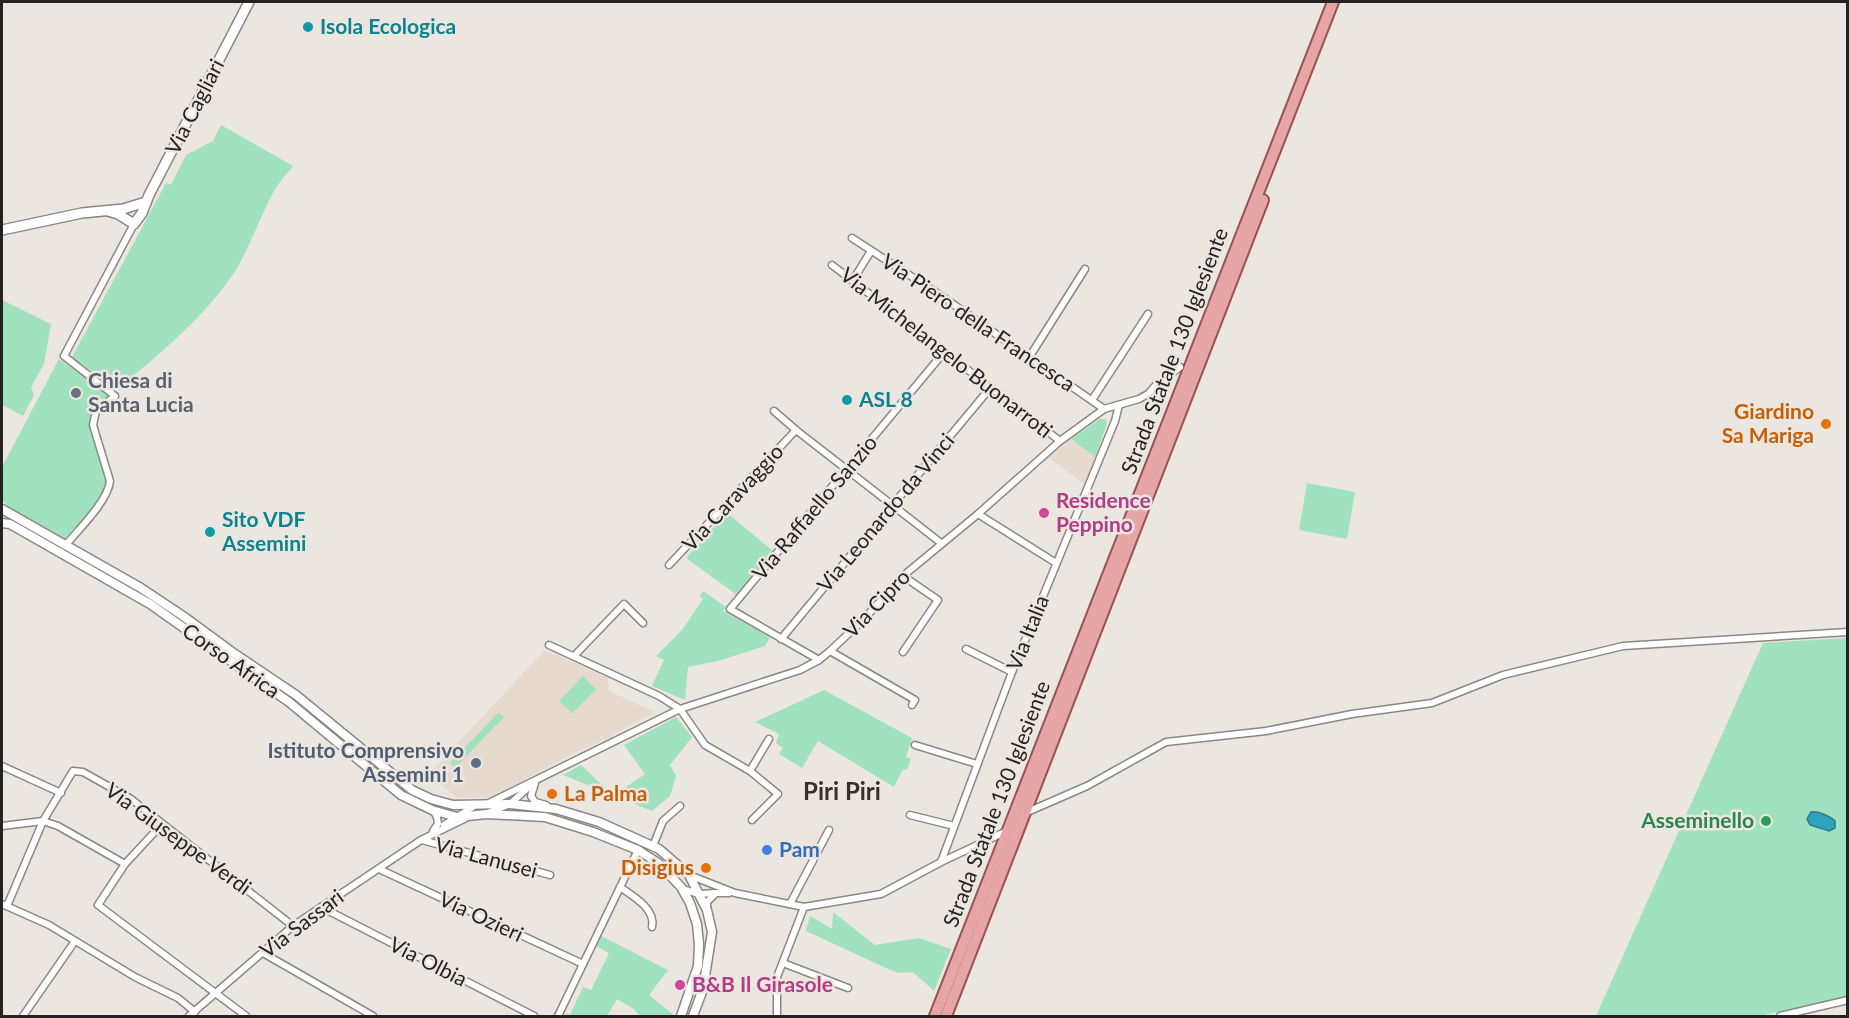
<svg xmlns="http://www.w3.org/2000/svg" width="1849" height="1018" font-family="Lato,sans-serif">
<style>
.built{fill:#e6dace}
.green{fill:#a0e1bf}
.water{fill:#2da3bf;stroke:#2b7d90;stroke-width:1.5}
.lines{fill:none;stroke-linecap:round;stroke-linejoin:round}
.minor-casing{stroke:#8c8781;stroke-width:9}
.tertiary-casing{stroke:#8c8781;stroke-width:11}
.secondary-casing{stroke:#8c8781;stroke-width:12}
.primary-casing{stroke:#985250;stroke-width:14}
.minor{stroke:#fff;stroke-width:6}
.tertiary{stroke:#fff;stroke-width:8}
.secondary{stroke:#fff;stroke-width:9}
.primary{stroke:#e6a6a5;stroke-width:10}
.culture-dot{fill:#0f9aa8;stroke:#ece6e0;stroke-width:2}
.worship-dot{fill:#6b7280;stroke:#ece6e0;stroke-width:2}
.food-dot{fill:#e8710a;stroke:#ece6e0;stroke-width:2}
.hotel-dot{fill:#d1479c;stroke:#ece6e0;stroke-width:2}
.service-dot{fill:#5c6f8a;stroke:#ece6e0;stroke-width:2}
.leisure-dot{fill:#2e9e5b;stroke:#ece6e0;stroke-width:2}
.shop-dot{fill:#3f7fe0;stroke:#ece6e0;stroke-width:2}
.labels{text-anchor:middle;stroke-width:5;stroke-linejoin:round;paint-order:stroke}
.culture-label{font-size:21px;font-weight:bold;fill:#0d838f;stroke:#ece6e0;text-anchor:start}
.street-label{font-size:21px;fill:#252321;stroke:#ece6e0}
.worship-label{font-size:21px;font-weight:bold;fill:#5b616d;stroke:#ece6e0;text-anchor:start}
.food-label{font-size:21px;font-weight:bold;fill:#c56008;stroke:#ece6e0;text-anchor:end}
.hotel-label{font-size:21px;font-weight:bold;fill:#b23c85;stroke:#ece6e0;text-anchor:start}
.service-label{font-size:21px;font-weight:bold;fill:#4e5e75;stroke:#ece6e0;text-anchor:end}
.leisure-label{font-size:21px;font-weight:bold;fill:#27864d;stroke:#ece6e0;text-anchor:end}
.shop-label{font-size:21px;font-weight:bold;fill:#366cbe;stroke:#ece6e0;text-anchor:start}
.quarter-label{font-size:24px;font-weight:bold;fill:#35302b;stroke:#ece6e0}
</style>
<rect width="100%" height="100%" fill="#ece6e0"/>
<g class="built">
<path d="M1071 439 1095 457 1085 484 1048 457Z"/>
<path d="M543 650 551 652 608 678 609 691 655 712 610 736 611 737 576 752 492 797 471 798 456 797 429 774 541 654Z"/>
</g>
<g class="green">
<path d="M221 125 293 166C287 174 279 182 274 191 260 217 251 244 236 270 208 313 157 358 116 389L72 357 166 183 171 185 186 155 213 141Z"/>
<path d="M2 300 51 324 44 364 31 387 34 395 23 416 2 405Z"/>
<path d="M59 359 110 396 102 403 90 425 106 476C109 496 77 525 64 540L8 507 2 499V467Z"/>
<path d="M1100 419H1106L1107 424 1095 457 1071 439Z"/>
<path d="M1307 483 1355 492 1347 539 1299 530Z"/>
<path d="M727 513 772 550 737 595 686 558Z"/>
<path d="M703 591 726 607 723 611 770 637 765 646 718 661 688 667 685 700 652 686 664 660 656 656 682 630 703 599 700 596Z"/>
<path d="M1847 638V999L1758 1016H1596L1763 643Z"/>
<path d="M583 676 596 689 572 713 559 701Z"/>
<path d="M824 690 912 738 906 757 911 759 907 770 903 769 894 787 818 741 802 768 779 754 783 748 776 743 779 734 755 722Z"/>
<path d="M499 712 504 717 455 768 450 763Z"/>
<path d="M676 717 692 737 670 765 676 776 670 796 652 811 563 775 581 765 606 789 618 793 645 774 624 745Z"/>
<path d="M833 912 875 945 919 938 951 949 934 991 913 972 899 973 888 969 806 931 810 916 832 929Z"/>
<path d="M601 936 668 970 649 995 675 1016H640L634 1009 617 999 607 1016H566L567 1014 570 1015 583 987 591 990 609 953 596 946Z"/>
</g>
<path class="water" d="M1811 812C1818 811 1830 816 1835 821V828L1829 831 1810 825 1807 819Z"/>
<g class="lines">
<defs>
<g id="minor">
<path d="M852 238 937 293 1104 409"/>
<path d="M832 265 1060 441"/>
<path d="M853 280 871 251"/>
<path d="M1030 356 1085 269"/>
<path d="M1092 400 1148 314"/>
<path d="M774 411 796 430 941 543"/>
<path d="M978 514 1056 563"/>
<path d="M65 546C79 529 108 501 110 481L93 425 96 411 115 396 64 356 134 224"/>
<path d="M669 565 796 430"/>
<path d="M903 576 938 600 903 652"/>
<path d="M781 639 991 387"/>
<path d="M549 645 659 696 680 709 705 745 750 771 778 794 752 820"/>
<path d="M966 649 1012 672"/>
<path d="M830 651 915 700 912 705"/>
<path d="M574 656 624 604 643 623"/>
<path d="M819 660 730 609 945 351"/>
<path d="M915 745 977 764"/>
<path d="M2 766 61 793"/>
<path d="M750 771 769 739"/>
<path d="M535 783 531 796 535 802 546 805"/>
<path d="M489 803 680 709 800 670 819 660 830 651 864 619 903 576 978 514 1060 441 1104 409 1139 399 1148 394 1156 385 1180 367"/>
<path d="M433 810 437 817 438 824 433 831"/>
<path d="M488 813 510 804 531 785"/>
<path d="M1025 813 1087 786 1166 742 1266 731 1352 714 1432 703 1503 675 1623 646 1848 632"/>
<path d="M910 815 954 826"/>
<path d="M162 824 125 864 98 905 246 1016"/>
<path d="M444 825 476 805"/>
<path d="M2 826 43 821 58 826 125 864"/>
<path d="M422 840 550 875"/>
<path d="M653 846 663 821 680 806"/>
<path d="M941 862 1012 672 1115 421 1119 405"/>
<path d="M379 869 583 964"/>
<path d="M689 875 735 893 804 907 881 894 941 862 1007 831"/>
<path d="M620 887C633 896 656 909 652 927"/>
<path d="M682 889 699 894 715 893"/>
<path d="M2 904 49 925 135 977 178 998 195 1012"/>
<path d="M790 904 829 830"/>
<path d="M7 906 43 821 73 771 83 772 131 799 293 926"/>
<path d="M321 907 534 1016"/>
<path d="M707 908V902L716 893H729"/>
<path d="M263 953 373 1016"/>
<path d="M783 963 848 988"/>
<path d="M23 1016 75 941"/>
<path d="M189 1016 293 926 421 840 466 818"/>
<path d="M558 1016 638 850"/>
<path d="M777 1016V977L804 907"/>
<path d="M1780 1016 1848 1000"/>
</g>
<g id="tertiary">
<path d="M2 509 141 588 183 616 232 652 296 695 412 790 431 799 453 805 510 804 556 809 599 822 659 849 689 875 707 910 712 932 703 989 693 1016"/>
<path d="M2 523 10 524 150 604 289 702 401 795 432 810 457 817 487 814 545 817 593 832 638 850 658 863 681 887 690 903 697 924 699 944 698 966 681 1016"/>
</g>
<g id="secondary">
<path d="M108 211 118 214 134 224 142 213 149 195 249 2"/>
<path d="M2 230 82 213 123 209 146 202"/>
</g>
<g id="primary">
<path d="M935 1016 1333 2"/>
<path d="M946 1016 1263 200"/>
</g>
</defs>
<use href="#minor" class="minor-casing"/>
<use href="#tertiary" class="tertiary-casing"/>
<use href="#secondary" class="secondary-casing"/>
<use href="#primary" class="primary-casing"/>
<use href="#minor" class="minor"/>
<use href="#tertiary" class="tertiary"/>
<use href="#secondary" class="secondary"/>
<use href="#primary" class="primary"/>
</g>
<g class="culture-dot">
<circle cx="308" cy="27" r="6"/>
<circle cx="847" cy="400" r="6"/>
<circle cx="210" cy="532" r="6"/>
</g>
<circle class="worship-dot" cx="76" cy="393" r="6"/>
<g class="food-dot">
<circle cx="1826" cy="424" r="6"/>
<circle cx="552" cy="794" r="6"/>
<circle cx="706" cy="868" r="6"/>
</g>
<g class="hotel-dot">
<circle cx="1044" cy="513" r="6"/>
<circle cx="680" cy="985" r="6"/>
</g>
<circle class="service-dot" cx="476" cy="763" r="6"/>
<circle class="leisure-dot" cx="1766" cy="821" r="6"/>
<circle class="shop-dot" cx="767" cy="850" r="6"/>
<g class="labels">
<g class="culture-label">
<text x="320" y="34">Isola Ecologica</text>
<text x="859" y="407">ASL 8</text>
<text x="222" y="527">Sito VDF<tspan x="222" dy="24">Assemini</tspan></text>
</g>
<g class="street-label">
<text transform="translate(195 107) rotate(-63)" y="7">Via Cagliari</text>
<text transform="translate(978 323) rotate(34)" y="7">Via Piero della Francesca</text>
<text transform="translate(1175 351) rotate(-69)" y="7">Strada Statale 130 Iglesiente</text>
<text transform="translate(946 353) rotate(38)" y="7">Via Michelangelo Buonarroti</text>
<text transform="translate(733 498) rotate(-47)" y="7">Via Caravaggio</text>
<text transform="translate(815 508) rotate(-50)" y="7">Via Raffaello Sanzio</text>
<text transform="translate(886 513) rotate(-50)" y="7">Via Leonardo da Vinci</text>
<text transform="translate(877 604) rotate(-46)" y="7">Via Cipro</text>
<text transform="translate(1028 633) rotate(-68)" y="7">Via Italia</text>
<text transform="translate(231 661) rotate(35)" y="7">Corso Africa</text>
<text transform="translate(997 804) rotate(-69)" y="7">Strada Statale 130 Iglesiente</text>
<text transform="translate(178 839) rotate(36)" y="7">Via Giuseppe Verdi</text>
<text transform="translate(486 858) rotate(15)" y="7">Via Lanusei</text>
<text transform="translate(481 917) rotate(25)" y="7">Via Ozieri</text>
<text transform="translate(302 924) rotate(-37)" y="7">Via Sassari</text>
<text transform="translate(428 962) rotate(27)" y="7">Via Olbia</text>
</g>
<g class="worship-label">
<text x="88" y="388">Chiesa di<tspan x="88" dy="24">Santa Lucia</tspan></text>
</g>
<g class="food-label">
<text x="1814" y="419">Giardino<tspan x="1814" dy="24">Sa Mariga</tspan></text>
<text x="564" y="801" text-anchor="start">La Palma</text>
<text x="694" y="875">Disigius</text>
</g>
<g class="hotel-label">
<text x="1056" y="508">Residence<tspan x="1056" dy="24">Peppino</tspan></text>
<text x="692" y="992">B&amp;B Il Girasole</text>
</g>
<g class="service-label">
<text x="464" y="758">Istituto Comprensivo<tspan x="464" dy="24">Assemini 1</tspan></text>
</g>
<g class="leisure-label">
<text x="1754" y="828">Asseminello</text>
</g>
<g class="shop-label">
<text x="779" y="857">Pam</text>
</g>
<g class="quarter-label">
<text x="842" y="800">Piri Piri</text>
</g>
</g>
<rect width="1849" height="1018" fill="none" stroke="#252321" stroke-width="6"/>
</svg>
